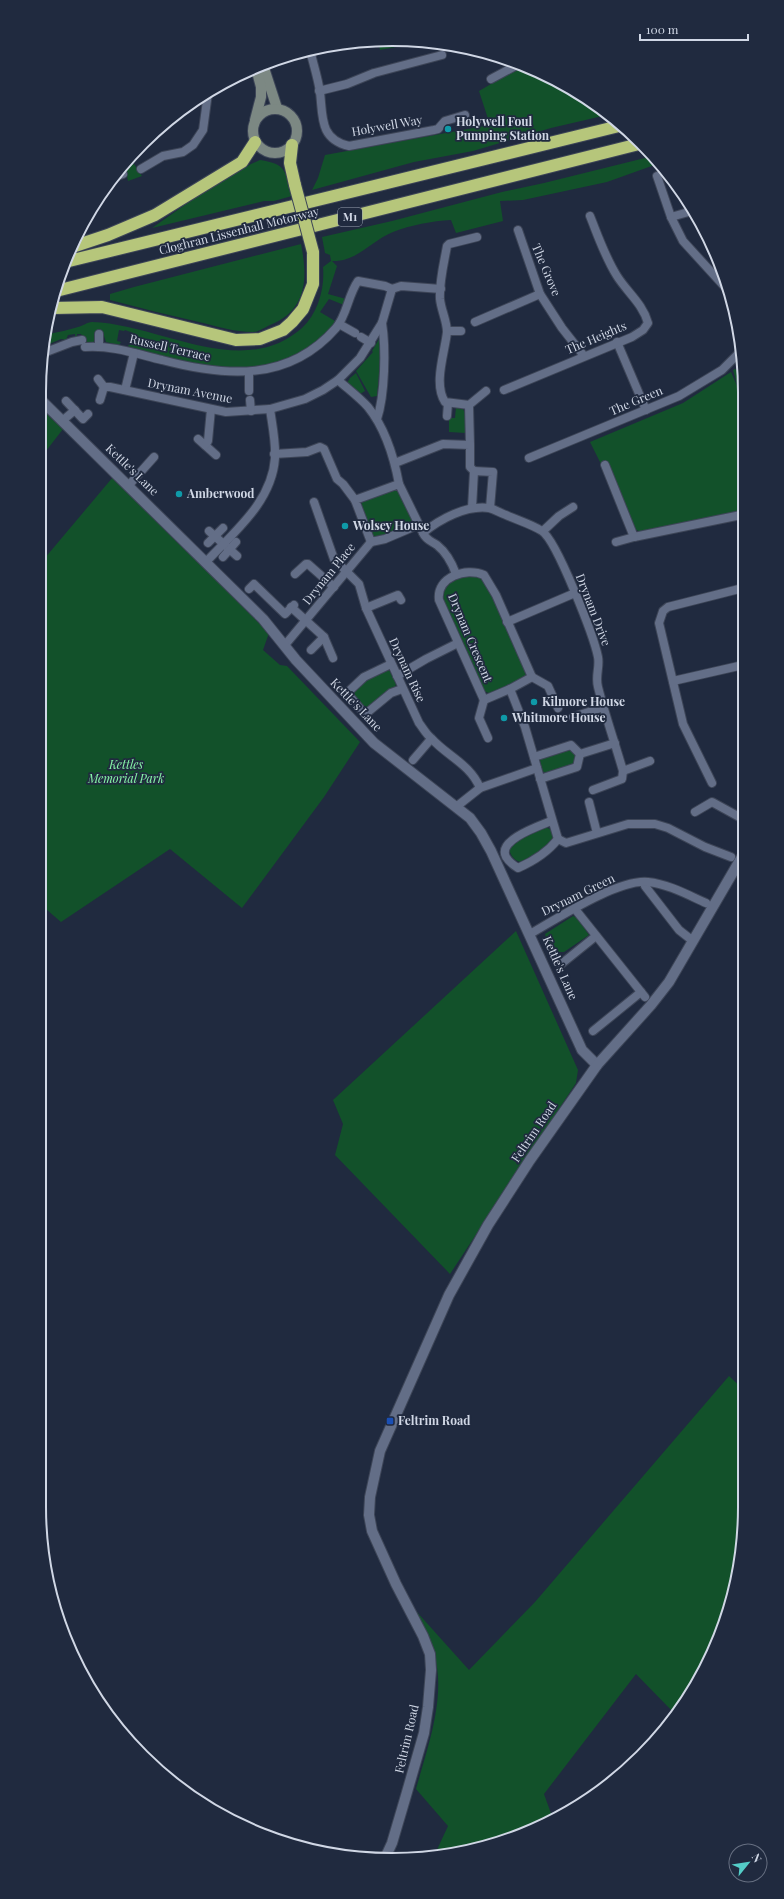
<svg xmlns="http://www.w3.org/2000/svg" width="784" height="1899" font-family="'Playfair Display',serif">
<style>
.green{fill:#12512a}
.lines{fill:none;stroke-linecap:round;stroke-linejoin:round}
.minor-casing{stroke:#3d4557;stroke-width:10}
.tertiary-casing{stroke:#3d4557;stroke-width:12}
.secondary-casing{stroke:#3d4557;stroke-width:12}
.motorway-casing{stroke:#3d4557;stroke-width:14}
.minor{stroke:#636e87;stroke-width:8}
.tertiary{stroke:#636e87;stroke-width:10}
.secondary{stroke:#7c8883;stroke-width:10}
.motorway{stroke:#b6c67b;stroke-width:12}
.motorway-bridge-casing{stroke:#3d4557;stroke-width:14;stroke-linecap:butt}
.motorway-bridge{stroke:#b6c67b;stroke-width:12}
.culture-dot{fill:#0f9aa8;stroke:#202a3f;stroke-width:1.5}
.transit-dot{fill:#1a4fb4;stroke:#202a3f;stroke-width:1.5}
.labels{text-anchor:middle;stroke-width:3.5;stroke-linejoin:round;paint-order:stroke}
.shield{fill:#202a3f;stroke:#9ba3b3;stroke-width:1}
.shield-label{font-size:11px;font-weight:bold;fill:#d0d7e5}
.poi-label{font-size:12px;font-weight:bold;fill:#d0d7e5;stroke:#202a3f;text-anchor:start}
.street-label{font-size:12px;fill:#d0d7e5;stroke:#202a3f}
.park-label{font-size:12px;font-style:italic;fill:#87f5a8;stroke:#202a3f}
.rim{fill:none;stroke:#d0d7e5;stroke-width:2}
</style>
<rect width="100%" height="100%" fill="#202a3f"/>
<g class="green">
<path d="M378 40 395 41 396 47 380 50Z"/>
<path d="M522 66 588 98 607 115 551 128 473 151 414 162 312 190 318 178 325 155 490 125 479 91Z"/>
<path d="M653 156 660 163 607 182 523 200 500 201 503 221 456 233 451 220C432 221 411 225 393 232 371 241 357 262 332 261L337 266 328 294 346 299 344 305 329 299 320 312 335 321C333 329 324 336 318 341 268 385 186 367 129 347L128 345 133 344 136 334 125 330 124 331 119 330 117 341 121 342 119 345 106 342 103 333 91 344H87L86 338 84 339 81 334H77V338H75V334L68 335 66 340 61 339 47 345 49 334C58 332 69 330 78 327 83 326 87 322 92 322 160 324 242 381 302 328 318 313 325 288 323 267L331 261 330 255 325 253 322 237 392 221 502 192 544 183Z"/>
<path d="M260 160C287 164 285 171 292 196L274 201H264L152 228 199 195 251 164Z"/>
<path d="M134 164 142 176 128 181 125 167Z"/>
<path d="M301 244C308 279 307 310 270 325 264 328 258 332 253 332 234 332 216 326 199 322 169 315 140 308 110 300V294L134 287Z"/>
<path d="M379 339 382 341 377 396 371 397 356 371 373 352 372 351Z"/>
<path d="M735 369 742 373V457L740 505 736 512 642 533 635 529 609 464 602 466 590 442 683 403 731 372 738 388 733 370Z"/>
<path d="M356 373 365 391 360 394 347 383 350 378Z"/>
<path d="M39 407 63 429 39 460Z"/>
<path d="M456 407 462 408 466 414V433L449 432V418H455Z"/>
<path d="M113 477 269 633 263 650 280 665 287 666 360 742 324 797 242 908 170 849 61 922 39 903V565Z"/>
<path d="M396 489 399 491 412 520C406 529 383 537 372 536L361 506 362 502Z"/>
<path d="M470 574 480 576 489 587 527 673 524 678 491 694 484 691 443 599C444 582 456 580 470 574Z"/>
<path d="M389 670 396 684 395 687 366 710 353 696V691L363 682Z"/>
<path d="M568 749 573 751C575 755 577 758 575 764L546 773 542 771 540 760 542 757Z"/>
<path d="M545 827 552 830C560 847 532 857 520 862 512 859 510 854 509 847L514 842Z"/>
<path d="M573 916 577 918 589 935 564 952H556L551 944 548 945 545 934Z"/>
<path d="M516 931 578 1070 576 1083 450 1274 335 1155 343 1124 333 1100Z"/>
<path d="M729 1376 745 1391V1507L726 1620 676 1715 636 1674 544 1794 553 1819 461 1853 435 1854 448 1826 416 1789C427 1749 447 1696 434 1654 430 1639 422 1625 416 1611L469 1670 535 1602Z"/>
</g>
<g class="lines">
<defs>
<g id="minor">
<path d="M310 50C313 63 318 78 320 92 323 116 319 139 349 146L434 130 438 129 445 121 465 115"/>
<path d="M491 79 519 64"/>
<path d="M319 91 347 84 374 73 442 55"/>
<path d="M141 169 163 156 183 152 193 145 203 130 208 93"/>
<path d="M657 176 671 217 683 241 724 286"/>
<path d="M114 177 123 174"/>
<path d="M671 217 692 211"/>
<path d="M518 230 540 294 562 328 584 356"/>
<path d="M475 322 540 294"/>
<path d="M339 324 355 333"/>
<path d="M447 331H461"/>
<path d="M99 334V346"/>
<path d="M361 337 371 343"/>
<path d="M617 342 646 410"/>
<path d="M85 347C112 345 137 354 162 360 226 377 289 382 336 328 347 315 348 295 358 281L385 286 392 289"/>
<path d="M46 352 72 342 82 340"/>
<path d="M98 379 104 387"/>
<path d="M338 380C348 389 359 397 368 407 385 428 394 457 399 484"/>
<path d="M125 390 134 353"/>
<path d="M504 390 632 337 643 330 648 323C643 304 627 292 617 276 605 257 598 236 590 216"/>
<path d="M249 391V373"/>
<path d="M100 400 104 387H110L226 412 270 409 305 399 323 390 338 380 360 358 382 323 392 289 401 286 441 289"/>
<path d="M250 400 251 411"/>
<path d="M66 401 83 419 88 414"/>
<path d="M469 405 445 402C433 384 445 352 447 332 447 321 441 310 440 299 439 282 444 263 447 246L449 244 477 237"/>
<path d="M447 416 448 403"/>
<path d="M377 419C385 395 386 348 382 323"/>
<path d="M62 421 75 410"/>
<path d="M198 439 216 455"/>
<path d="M205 445 208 441 211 409"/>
<path d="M470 445 469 405 486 391"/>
<path d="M274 454 307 452 320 447 324 449 337 479 343 484 355 500"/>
<path d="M529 458 679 396 722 370 742 350"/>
<path d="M395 463 443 444 470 445V467L474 471"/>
<path d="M605 465 634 537 741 515"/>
<path d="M129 485 154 457"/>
<path d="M742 498 743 588"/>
<path d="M314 502 334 559 359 584 366 608 419 723C423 728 426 734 431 738 447 756 470 764 480 788"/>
<path d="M472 508 474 471 493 472 490 508"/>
<path d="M418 525 385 539 371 542 355 500 399 484 423 533C440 519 466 505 489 508 494 509 500 513 506 515 517 520 531 524 542 531 557 541 594 637 598 657 600 667 595 676 598 687 605 715 615 743 623 771L650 761"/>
<path d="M209 531 237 556"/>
<path d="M543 531 559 516 573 507"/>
<path d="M423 533C426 540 431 541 437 545 447 553 452 563 456 574"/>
<path d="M616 542 634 537"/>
<path d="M208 543 223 528"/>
<path d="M223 557 236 542"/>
<path d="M206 562C234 532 272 502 275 458 276 442 272 424 270 409"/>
<path d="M295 574 306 564H308L334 587"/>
<path d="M249 589 254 584 285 614 294 605"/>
<path d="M291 607 324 637 333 658"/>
<path d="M366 608 398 595 401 600"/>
<path d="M507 622 575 593"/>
<path d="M285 645 371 542"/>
<path d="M311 650 324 637"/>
<path d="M391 664 364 677 347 693 363 712H368L391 693 402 689"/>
<path d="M397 676 426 659 458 643"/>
<path d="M532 677 548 686 558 708"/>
<path d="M673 681 743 665"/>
<path d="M510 689 525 727 558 839"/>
<path d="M484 700 439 600C436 577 466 567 484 575L496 595 532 677"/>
<path d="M484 700 510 689 532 677"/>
<path d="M484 700 479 718 488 738"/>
<path d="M573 717 604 707"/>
<path d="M580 754 615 743"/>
<path d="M534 757 571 745 580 754 577 767 540 779"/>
<path d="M413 760 431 739"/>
<path d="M712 783 683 724 659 623 663 611 668 607 743 588"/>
<path d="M593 790 622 779 623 771"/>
<path d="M589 802 597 833"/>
<path d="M456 807 480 788 537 768"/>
<path d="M695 812 712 802 743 819"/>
<path d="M551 821C539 826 497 840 506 857 509 862 513 865 518 868 534 861 547 853 558 839"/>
<path d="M558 839 566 843 628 824H655L668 828 705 847 731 857"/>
<path d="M644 882 645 886 679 930 693 941"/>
<path d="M575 909 645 997"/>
<path d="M530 934C558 918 618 879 648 882 668 884 688 895 706 903"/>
<path d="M560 965 596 936"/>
<path d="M593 1031 641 992"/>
</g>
<g id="tertiary">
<path d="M39 398 263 619 296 660 374 743 470 818 481 833 491 851 582 1050 597 1065"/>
<path d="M386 1856 392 1843 405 1799 424 1733 428 1707 431 1670 430 1654 423 1636 396 1584 372 1531 369 1515 370 1497 380 1451 449 1295 488 1225 530 1160 597 1065 651 1005 669 982 743 855"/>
</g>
<g id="secondary">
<path d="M263 65 277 108"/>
<circle cx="275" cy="131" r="22"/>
<path d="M255 120 261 97V87L256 68"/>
</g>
<g id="motorway">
<path d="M292 145 290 163 295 185"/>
<path d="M72 247 108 235 155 215 242 162 255 142"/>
<path d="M65 262 619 126"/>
<path d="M56 291 639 144"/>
<path d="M53 308 102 307 236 340 260 339 283 330 292 322 303 309 313 284V252"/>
</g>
</defs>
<use href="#minor" class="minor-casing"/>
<use href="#tertiary" class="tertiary-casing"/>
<use href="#secondary" class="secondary-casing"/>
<use href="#motorway" class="motorway-casing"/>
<use href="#minor" class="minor"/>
<use href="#tertiary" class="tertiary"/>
<use href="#secondary" class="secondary"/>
<use href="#motorway" class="motorway"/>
<defs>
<path id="motorway-bridge" d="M295 185 313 252"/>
</defs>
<use href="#motorway-bridge" class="motorway-bridge-casing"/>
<use href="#motorway-bridge" class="motorway-bridge"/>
</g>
<g class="culture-dot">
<circle cx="448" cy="129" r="4"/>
<circle cx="179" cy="494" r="4"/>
<circle cx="345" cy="526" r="4"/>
<circle cx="534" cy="702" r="4"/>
<circle cx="504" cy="718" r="4"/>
</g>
<rect class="transit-dot" x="386" y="1417" width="8" height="8" rx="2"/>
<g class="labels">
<rect class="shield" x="338" y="208" width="24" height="18" rx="3"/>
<g class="shield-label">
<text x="350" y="221">M1</text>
</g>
<g class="poi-label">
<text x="456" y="126">Holywell Foul<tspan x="456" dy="14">Pumping Station</tspan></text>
<text x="187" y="498">Amberwood</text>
<text x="353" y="530">Wolsey House</text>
<text x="542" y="706">Kilmore House</text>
<text x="512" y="722">Whitmore House</text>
<text x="398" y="1425">Feltrim Road</text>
</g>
<g class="street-label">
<text transform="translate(387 126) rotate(-10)" y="4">Holywell Way</text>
<text transform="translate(239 231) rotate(-14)" y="4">Cloghran Lissenhall Motorway</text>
<text transform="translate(546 270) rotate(67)" y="4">The Grove</text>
<text transform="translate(596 338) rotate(-23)" y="4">The Heights</text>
<text transform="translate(170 348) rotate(13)" y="4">Russell Terrace</text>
<text transform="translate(190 391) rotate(11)" y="4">Drynam Avenue</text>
<text transform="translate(636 401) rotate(-23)" y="4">The Green</text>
<text transform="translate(132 470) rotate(44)" y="4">Kettle's Lane</text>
<text transform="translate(329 574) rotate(-51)" y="4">Drynam Place</text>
<text transform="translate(593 610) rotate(69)" y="4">Drynam Drive</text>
<text transform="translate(470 638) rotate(67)" y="4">Drynam Crescent</text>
<text transform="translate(407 670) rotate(65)" y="4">Drynam Rise</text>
<text transform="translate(356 705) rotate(46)" y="4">Kettle's Lane</text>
<text transform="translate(578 895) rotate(-26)" y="4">Drynam Green</text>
<text transform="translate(560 968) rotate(66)" y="4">Kettle's Lane</text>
<text transform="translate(534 1132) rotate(-56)" y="4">Feltrim Road</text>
<text transform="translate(407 1739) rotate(-77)" y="4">Feltrim Road</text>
</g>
<g class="park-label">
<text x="126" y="769">Kettles<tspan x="126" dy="14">Memorial Park</tspan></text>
</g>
</g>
<path d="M0 0H784V1899H0ZM392 46H392A346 346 0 0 1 738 392V1507A346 346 0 0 1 392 1853H392A346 346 0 0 1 46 1507V392A346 346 0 0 1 392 46Z" fill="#202a3f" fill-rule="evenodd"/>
<path class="rim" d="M392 46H392A346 346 0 0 1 738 392V1507A346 346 0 0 1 392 1853H392A346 346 0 0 1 46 1507V392A346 346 0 0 1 392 46Z"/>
<g transform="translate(748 1863) rotate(60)"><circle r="19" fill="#202a3f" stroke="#666f81"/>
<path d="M0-3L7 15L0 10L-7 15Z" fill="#54cdc8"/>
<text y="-6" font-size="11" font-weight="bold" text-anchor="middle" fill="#d0d7e5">N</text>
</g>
<path d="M640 34v6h108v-6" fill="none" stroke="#d0d7e5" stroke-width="2"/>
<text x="646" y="34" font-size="12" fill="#d0d7e5" stroke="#202a3f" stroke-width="3" paint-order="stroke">100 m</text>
</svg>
